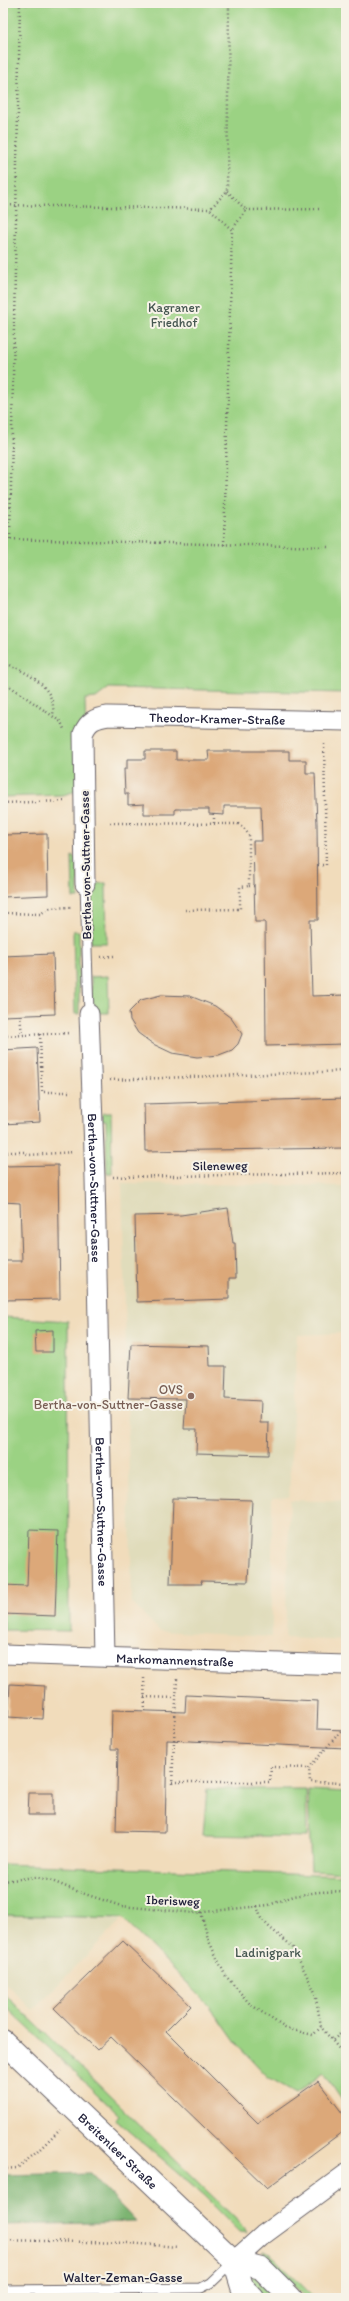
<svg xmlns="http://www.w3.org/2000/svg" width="349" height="2301" font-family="Itim,sans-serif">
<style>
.built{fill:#e0dcbb}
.green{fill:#9bd283;stroke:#5e7a5f}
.forest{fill:#7cb471;stroke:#4f6b56}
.building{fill:#dca879}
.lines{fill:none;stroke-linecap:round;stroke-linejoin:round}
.service-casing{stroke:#6a6368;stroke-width:11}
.minor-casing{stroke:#6a6368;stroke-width:21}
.secondary-casing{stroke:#6a6368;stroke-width:24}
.path{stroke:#6a6368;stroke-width:2.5;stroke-dasharray:1 3;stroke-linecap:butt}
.service{stroke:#fff;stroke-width:9}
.minor{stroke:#fff;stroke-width:19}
.secondary{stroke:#fff;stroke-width:22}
.education-dot{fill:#8d6e63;stroke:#f7f3e8;stroke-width:1.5}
.labels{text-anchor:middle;stroke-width:4;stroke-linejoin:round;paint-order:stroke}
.park-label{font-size:13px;fill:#465751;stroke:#f7f3e8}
.street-label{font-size:13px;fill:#22223b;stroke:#f7f3e8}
.education-label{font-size:13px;fill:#785e54;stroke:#f7f3e8;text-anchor:end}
</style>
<rect width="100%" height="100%" fill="#f7f3e8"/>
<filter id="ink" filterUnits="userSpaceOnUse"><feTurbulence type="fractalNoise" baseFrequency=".025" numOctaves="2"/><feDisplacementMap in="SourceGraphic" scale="8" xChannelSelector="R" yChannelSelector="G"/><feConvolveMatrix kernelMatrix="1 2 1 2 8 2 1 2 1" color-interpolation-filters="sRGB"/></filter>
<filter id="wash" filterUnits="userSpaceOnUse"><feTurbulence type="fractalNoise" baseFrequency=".012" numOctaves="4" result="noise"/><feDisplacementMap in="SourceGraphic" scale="16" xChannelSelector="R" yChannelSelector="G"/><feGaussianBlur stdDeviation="0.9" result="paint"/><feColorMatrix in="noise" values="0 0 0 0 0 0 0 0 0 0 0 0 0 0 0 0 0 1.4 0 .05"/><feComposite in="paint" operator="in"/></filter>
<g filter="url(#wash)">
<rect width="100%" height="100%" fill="#f1dcbb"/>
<g class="built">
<path d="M122 1183 346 1186V1333L297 1335 289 1497 272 1498V1637L160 1631 132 1603Z"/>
<path d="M290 1500 346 1502V1641L285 1638Z"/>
<path d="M3 1915 123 1918 33 2010 3 1981Z"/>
</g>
<g class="green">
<path d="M3 3H346V693L109 688 96 698 85 699 87 788 63 795 3 797Z"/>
<path d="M72 856 78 860V898H73Z"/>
<path d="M106 883 107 943H91L90 886 91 884Z"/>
<path d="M73 931H79V1014H75Z"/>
<path d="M108 976 109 1013H92L91 977Z"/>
<path d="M103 1113H111L112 1173H107L106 1121H102L101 1115Z"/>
<path d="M3 1317 68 1321 69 1631 3 1630Z"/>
<path d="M207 1789H306L307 1837 203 1835Z"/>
<path d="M308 1790 346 1792V1873L311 1871Z"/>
<path d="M3 1864 346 1876V2105L324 2073 296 2093 268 2077 236 2043 210 2006 123 1918 3 1915Z"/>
<path d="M3 1993 42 2030V2033L44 2031 71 2058V2061L72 2059 123 2109V2111L124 2110 244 2227 247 2233 240 2232 203 2195 118 2122 116 2119 119 2115 3 2004Z"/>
<path d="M264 2251 270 2254 315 2298H307L266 2258Z"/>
<path d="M246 2268 277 2298H266L243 2276Z"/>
</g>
<path class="forest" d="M90 2173 136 2222 3 2225V2175Z"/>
<g id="blocks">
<g class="building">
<path d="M145 751H176V760H209L208 751H289V760H306V773H315L317 824 318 920H310L312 996 346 995V1044L266 1046 265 922H255L253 841H262L261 806H224V815L209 814V809H175V814H144V804L128 805V794H125L124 769H127V759H145Z"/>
<path d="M47 834 48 895 3 897V835Z"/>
<path d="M53 954 55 1014 3 1016V956Z"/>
<path d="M161 995 190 996 215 1006 231 1018 242 1034 238 1044 232 1050 219 1055 197 1057 172 1053 153 1044 138 1033 130 1020 129 1012 141 1000Z"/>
<path d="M37 1048 40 1122 3 1124V1050Z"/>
<path d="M346 1098V1148L145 1151 144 1104Z"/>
<path d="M58 1165 60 1299 3 1300V1261H22L20 1203 3 1202V1166Z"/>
<path d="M228 1208 233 1243H235L236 1278H229V1299L137 1302 135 1216 181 1215Z"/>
<path d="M53 1330V1352H36L35 1331Z"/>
<path d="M131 1344 209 1346 210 1366H226L225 1399 261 1401 260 1423H269L268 1455 196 1453 197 1429H184L186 1399 128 1398Z"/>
<path d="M173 1498 252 1500 248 1582 201 1581 202 1584H170Z"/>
<path d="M29 1530 58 1531 55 1616 3 1614 4 1585 27 1586Z"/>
<path d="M10 1684 45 1686 43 1719 8 1717Z"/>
<path d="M186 1695 318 1701 317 1729 346 1730V1748L167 1740 165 1832 116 1831 118 1749H111L112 1710 185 1712Z"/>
<path d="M29 1793H53V1815H28Z"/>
<path d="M123 1941 191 2006 166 2031 258 2123 318 2081 346 2118V2129L267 2188 111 2037 97 2050 54 2008Z"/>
</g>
</g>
</g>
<g filter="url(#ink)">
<use href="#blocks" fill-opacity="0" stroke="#6a6368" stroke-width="1"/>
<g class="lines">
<defs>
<g id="service">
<path d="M85 884 89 1014"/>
<path d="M3 2290 201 2288 211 2283 234 2261"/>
</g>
<g id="minor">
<path id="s1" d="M85 884 83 734C88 721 95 718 108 716L346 721"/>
<path id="s2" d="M89 1014 95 1178 105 1657"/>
<path id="s3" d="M3 1654 346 1665"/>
<path d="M234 2261 263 2235 346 2174"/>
</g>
<g id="secondary">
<path id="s4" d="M3 2041 234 2261 242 2287 253 2298"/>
<path d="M234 2261 261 2268 291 2298"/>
</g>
</defs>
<use href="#service" class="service-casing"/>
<use href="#minor" class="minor-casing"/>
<use href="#secondary" class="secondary-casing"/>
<g class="path">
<path d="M227 191 246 210 232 230 210 209 227 191 229 3"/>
<path d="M3 205 210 209"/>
<path d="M246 210 320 209"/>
<path d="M3 539 330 547"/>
<path d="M10 539 20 3"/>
<path d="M224 545 232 230"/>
<path d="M3 662C26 672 57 686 53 716"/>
<path d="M3 683 11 687 61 722 64 729"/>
<path d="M3 803 65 801"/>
<path d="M214 814V824"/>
<path d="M110 823 238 824 244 828 249 835V886L240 887V909L185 910"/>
<path d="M318 865H326L324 742"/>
<path d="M249 886H254"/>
<path d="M3 913 40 914 50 908 73 907"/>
<path d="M101 957 114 956"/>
<path d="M20 1015 22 1035"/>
<path d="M40 1034 42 1092H72"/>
<path d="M3 1036 70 1033"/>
<path d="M110 1080 346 1071"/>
<path d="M3 1152H24L29 1155 74 1152"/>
<path d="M113 1177 346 1173"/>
<path d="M144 1678 145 1711"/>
<path d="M144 1697 176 1698"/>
<path d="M346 1725 309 1768 310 1782 346 1783"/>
<path d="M172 1782H270L271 1767 309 1768"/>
<path d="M172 1784 177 1679"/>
<path d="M3 1881 36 1877 52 1881 79 1892 121 1906 195 1913 269 1905 294 1896 318 1892 346 1891"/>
<path d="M257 1906 261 1918 270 1928 292 1946 315 1992 321 2027 346 2057"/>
<path d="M201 1912 208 1939 225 1975 250 2004 285 2028 313 2035 321 2027"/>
<path d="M333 2040 346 2029"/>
<path d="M3 2169 17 2168 36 2153 60 2129"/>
<path d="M3 2240 128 2243 178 2247"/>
</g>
<use href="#service" class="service"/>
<use href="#minor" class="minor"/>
<use href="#secondary" class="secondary"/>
</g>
</g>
<circle class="education-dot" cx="191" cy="1396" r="4"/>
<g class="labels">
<g class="park-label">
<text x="174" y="312">Kagraner<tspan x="174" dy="15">Friedhof</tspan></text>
<text x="268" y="1957">Ladinigpark</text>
</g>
<g class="street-label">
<text dy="5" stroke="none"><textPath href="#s1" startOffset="292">Theodor-Kramer-Straße</textPath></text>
<text transform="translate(85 865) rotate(-91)" y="5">Bertha-von-Suttner-Gasse</text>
<text transform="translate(220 1165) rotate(-1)" y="5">Sileneweg</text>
<text dy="5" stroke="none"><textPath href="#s2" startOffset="174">Bertha-von-Suttner-Gasse</textPath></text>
<text dy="5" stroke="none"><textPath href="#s2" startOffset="498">Bertha-von-Suttner-Gasse</textPath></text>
<text dy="5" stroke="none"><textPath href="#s3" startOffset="172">Markomannenstraße</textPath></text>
<text transform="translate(173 1900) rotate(2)" y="5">Iberisweg</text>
<text dy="5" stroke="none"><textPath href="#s4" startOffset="159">Breitenleer Straße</textPath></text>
<text x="123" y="2282">Walter-Zeman-Gasse</text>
</g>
<g class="education-label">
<text x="183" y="1394">OVS<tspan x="183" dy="15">Bertha-von-Suttner-Gasse</tspan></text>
</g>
</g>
<rect width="349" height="2301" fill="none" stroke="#f7f3e8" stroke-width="16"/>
</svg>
